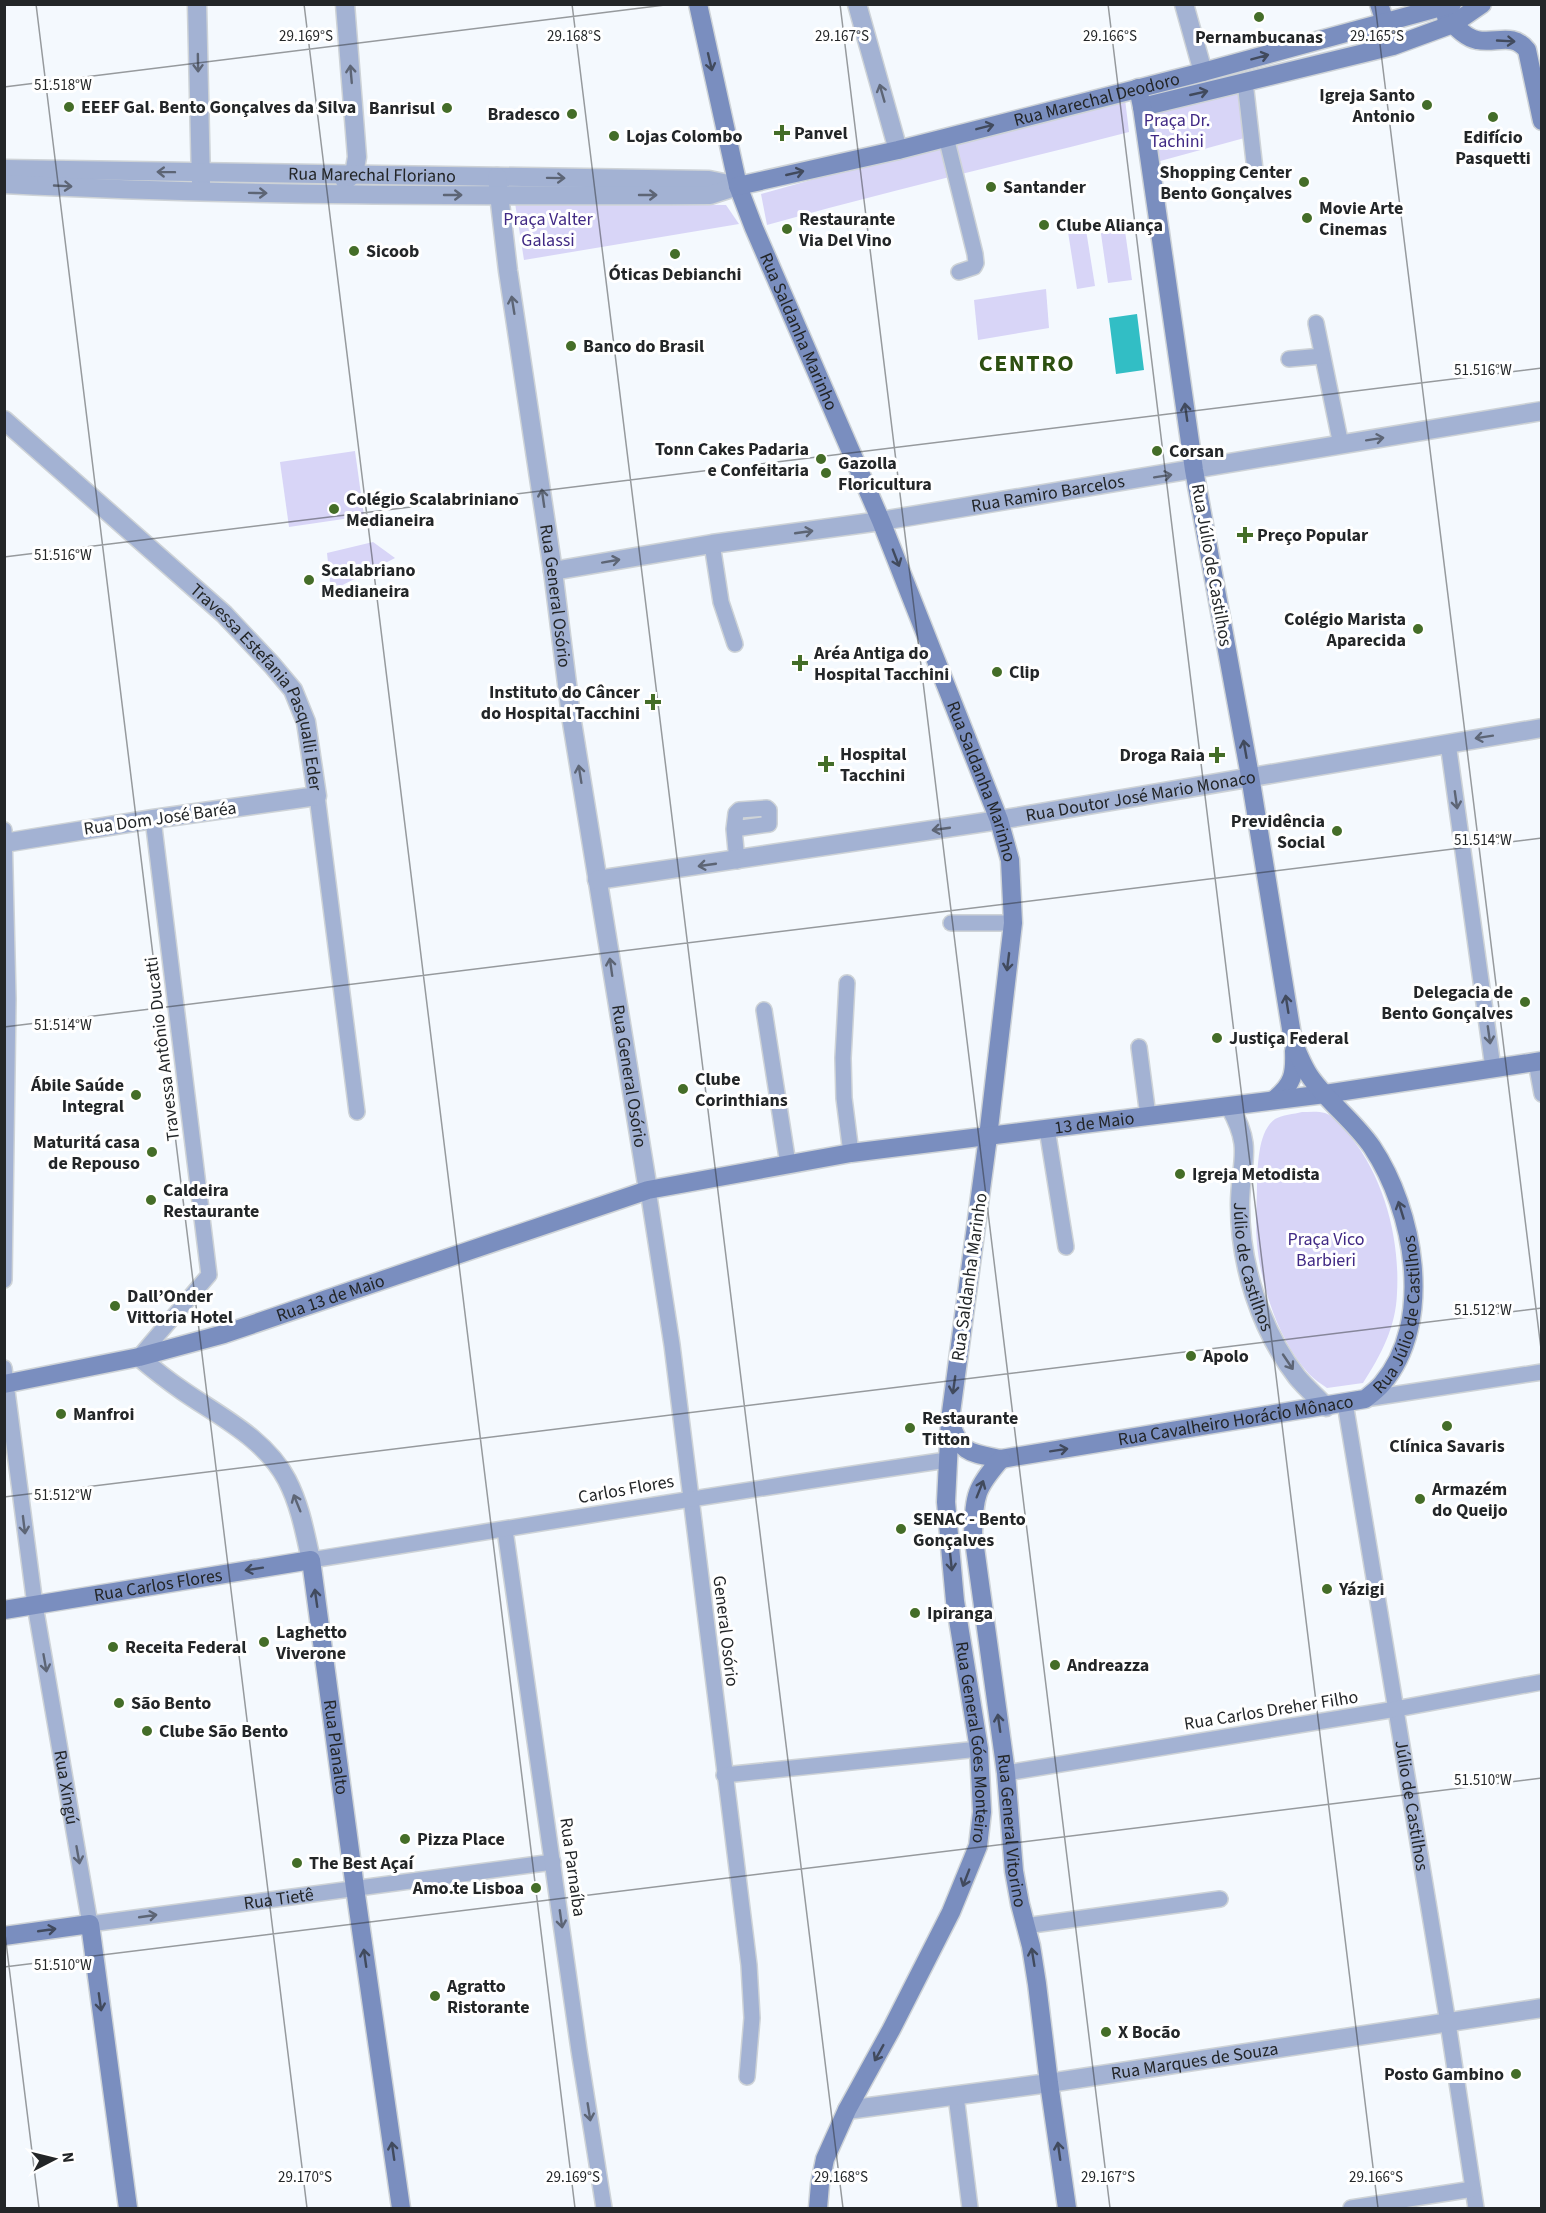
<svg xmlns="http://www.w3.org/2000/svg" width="1546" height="2213" font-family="'Source Sans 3',sans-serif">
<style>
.green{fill:#d8d5f7}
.water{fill:#32bec5}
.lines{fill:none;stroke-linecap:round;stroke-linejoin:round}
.minor-casing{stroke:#ced3d7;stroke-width:18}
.tertiary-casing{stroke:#ced3d7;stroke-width:21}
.secondary-casing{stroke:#ced3d7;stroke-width:21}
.minor{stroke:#a3b2d3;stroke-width:15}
.tertiary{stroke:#a3b2d3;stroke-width:18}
.secondary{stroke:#7a8ebf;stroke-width:18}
.oneway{stroke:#414a5d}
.oneway2{stroke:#5d6575}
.ticks{fill:none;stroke:#232628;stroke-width:1.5;stroke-opacity:0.45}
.poi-dot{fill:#446d28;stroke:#fff;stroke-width:2}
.labels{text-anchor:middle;stroke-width:6;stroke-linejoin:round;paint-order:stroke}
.poi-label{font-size:18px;font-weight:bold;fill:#232628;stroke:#fff;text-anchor:start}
.street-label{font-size:18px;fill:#232628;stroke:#fff}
.park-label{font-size:18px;fill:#402984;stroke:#fff}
.district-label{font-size:24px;font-weight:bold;letter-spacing:1.5px;fill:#2d5011;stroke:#fff}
.ticks-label{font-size:15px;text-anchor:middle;fill:#232628;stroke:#fff;stroke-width:6;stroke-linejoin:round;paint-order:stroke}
</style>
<rect width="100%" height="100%" fill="#f4f9fe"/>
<g class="green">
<path d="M1241 90 1248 137 1153 163 1146 112Z"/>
<path d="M1125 99 1129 132C1009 163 888 191 767 225L761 194 893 157Z"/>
<path d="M515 203 726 205 739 224 524 260Z"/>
<path d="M1124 224 1132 280 1108 283 1100 227Z"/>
<path d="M1086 230 1095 286 1077 289 1068 232Z"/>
<path d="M1046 289 1049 328 978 340 974 300Z"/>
<path d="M355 451 364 516 289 527 280 462Z"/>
<path d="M373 542 395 558 331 591 327 553Z"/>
<path d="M1302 1112C1309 1112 1318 1111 1325 1113 1336 1117 1344 1128 1351 1137 1385 1180 1400 1240 1397 1293 1396 1327 1381 1355 1363 1383L1327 1388C1321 1384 1314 1379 1309 1374 1279 1342 1261 1286 1257 1244 1255 1224 1257 1203 1257 1184 1258 1165 1258 1131 1275 1119 1282 1115 1294 1114 1302 1112Z"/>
</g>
<path class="water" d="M1137 314 1144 370 1116 374 1109 318Z"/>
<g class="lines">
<defs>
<g id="minor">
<path d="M1245 82 1255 170"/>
<path d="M946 137 975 254 976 263 974 267 959 272"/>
<path d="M1316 323 1341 445"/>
<path d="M1289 359 1322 356"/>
<path d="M712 544 721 602 735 644"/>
<path d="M1448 743 1493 1068"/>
<path d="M317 796 357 1112"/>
<path d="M734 829 769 824V810L767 808 739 810 736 813 734 829 737 861"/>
<path d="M4 830 8 999 4 1280"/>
<path d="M951 923H1013"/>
<path d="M847 983 843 1058 844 1098 851 1153"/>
<path d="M764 1010 788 1164"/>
<path d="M1139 1047 1148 1116"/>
<path d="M1536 1062 1542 1094"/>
<path d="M1047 1129 1066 1247"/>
<path d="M648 1190 672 1345 749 1965 752 2018 747 2077"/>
<path d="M139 1357 209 1275 153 819"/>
<path id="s1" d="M4 1368 35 1605 90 1924 553 1862"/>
<path d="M1365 1399 1542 1372"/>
<path id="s2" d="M1345 1403 1448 2023 1476 2208"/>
<path d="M505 1530 579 2050 604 2208"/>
<path d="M311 1560C523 1526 735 1491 947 1460"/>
<path d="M1006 1773 1396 1709 1542 1682"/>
<path d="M724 1775 979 1749"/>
<path d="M1025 1926 1220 1899"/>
<path d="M956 2096 970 2208"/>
<path d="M1351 2208 1473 2189"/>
</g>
<g id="tertiary">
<path d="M197 4 201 183"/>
<path d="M345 4 357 157 354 174 345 181"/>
<path d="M857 4 898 150"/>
<path d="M1184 4 1203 72"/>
<path id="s3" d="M4 169 709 180 738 186"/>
<path id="s4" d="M497 177 508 271 553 571 571 716 648 1190"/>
<path d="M4 184C239 196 475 196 710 195L738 186"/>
<path id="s5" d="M4 420 224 614 272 665 293 690 306 722 317 796 153 819 4 843"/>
<path id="s6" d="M553 571 712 544 881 521 1542 411"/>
<path id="s7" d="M597 880 999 820 1542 728"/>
<path id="s8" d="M1230 1107C1254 1150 1240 1161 1240 1205 1240 1265 1260 1329 1297 1377 1306 1388 1317 1397 1326 1407"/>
<path d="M139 1357C153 1369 167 1380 183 1391 219 1416 266 1439 287 1480 300 1505 305 1533 311 1560"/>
<path id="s9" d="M847 2110 1049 2083 1542 2008"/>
</g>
<g id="secondary">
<path id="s10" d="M698 4 738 186 754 228 881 521 999 820 1010 860 1013 923 988 1137 950 1420 946 1502 955 1601 979 1749 982 1812 978 1846 951 1912 891 2030 847 2110 825 2159 820 2184 818 2208"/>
<path d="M1379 4 1389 34"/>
<path d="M1446 17C1454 25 1465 38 1477 40 1496 44 1513 32 1527 50L1542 121"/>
<path d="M1142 107 1393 46 1453 24 1482 4"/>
<path id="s11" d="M738 186 898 150 1203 72 1452 4"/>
<path d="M1275 1099C1293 1084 1295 1074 1294 1051"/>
<path id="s12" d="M4 1384 139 1357 224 1334 648 1190 851 1153 1325 1094 1542 1061"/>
<path id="s13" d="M951 1424C961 1455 973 1453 1001 1459L1365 1399C1370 1395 1377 1390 1382 1384 1435 1322 1414 1210 1372 1147 1354 1121 1329 1103 1311 1078 1303 1067 1298 1054 1293 1041L1250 776 1194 470 1142 107 1138 88"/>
<path id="s14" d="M1001 1459C975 1489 975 1494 973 1533L1006 1773 1014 1871 1020 1904 1031 1946 1037 1984 1049 2083 1067 2208"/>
<path id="s15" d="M4 1610 311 1560 355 1888 401 2208"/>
<path d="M4 1936 90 1924 128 2208"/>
</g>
</defs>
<use href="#minor" class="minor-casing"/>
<use href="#tertiary" class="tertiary-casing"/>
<use href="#secondary" class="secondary-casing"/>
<use href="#minor" class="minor"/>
<use href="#tertiary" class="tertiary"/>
<use href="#secondary" class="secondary"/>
</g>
<defs><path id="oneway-shaft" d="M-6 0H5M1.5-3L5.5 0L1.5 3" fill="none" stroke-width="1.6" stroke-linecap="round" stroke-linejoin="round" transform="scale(1.5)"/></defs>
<g class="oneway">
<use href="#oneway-shaft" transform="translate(1506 41) rotate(3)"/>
<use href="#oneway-shaft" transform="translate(1260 57) rotate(-15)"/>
<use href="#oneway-shaft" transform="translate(710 62) rotate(77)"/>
<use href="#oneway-shaft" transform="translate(1199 93) rotate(-13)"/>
<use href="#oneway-shaft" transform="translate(985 127) rotate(-14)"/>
<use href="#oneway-shaft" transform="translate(795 173) rotate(-13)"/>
<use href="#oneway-shaft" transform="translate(1186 412) rotate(-98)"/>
<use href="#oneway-shaft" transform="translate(896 558) rotate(69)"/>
<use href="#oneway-shaft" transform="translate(1245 749) rotate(-100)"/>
<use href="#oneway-shaft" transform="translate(1008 962) rotate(97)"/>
<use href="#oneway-shaft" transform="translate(1287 1004) rotate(-99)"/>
<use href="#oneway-shaft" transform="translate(1401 1210) rotate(-107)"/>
<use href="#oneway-shaft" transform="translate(954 1385) rotate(98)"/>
<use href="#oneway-shaft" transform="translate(1059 1450) rotate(-9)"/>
<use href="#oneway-shaft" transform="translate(980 1489) rotate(-68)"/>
<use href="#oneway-shaft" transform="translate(951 1562) rotate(84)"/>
<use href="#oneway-shaft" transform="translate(254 1569) rotate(171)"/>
<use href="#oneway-shaft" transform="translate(316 1598) rotate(-98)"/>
<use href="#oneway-shaft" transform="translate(999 1723) rotate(-98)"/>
<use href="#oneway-shaft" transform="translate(966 1878) rotate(111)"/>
<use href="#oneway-shaft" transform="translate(47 1930) rotate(-8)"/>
<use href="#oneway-shaft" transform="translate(1033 1957) rotate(-99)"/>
<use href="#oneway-shaft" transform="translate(365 1958) rotate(-98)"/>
<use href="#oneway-shaft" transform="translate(100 2002) rotate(82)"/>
<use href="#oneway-shaft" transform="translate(879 2053) rotate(119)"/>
<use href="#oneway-shaft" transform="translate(393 2151) rotate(-98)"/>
<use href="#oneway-shaft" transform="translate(1059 2151) rotate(-98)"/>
</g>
<g class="oneway2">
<use href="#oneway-shaft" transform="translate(198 63) rotate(89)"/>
<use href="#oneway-shaft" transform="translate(351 74) rotate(-95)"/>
<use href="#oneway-shaft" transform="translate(882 93) rotate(-106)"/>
<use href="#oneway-shaft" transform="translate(166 172) rotate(-179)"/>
<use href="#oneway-shaft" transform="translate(556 178) rotate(1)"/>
<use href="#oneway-shaft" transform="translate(63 186) rotate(3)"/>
<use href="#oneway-shaft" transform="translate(258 193) rotate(1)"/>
<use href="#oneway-shaft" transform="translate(453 195)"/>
<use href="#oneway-shaft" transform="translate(648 195)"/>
<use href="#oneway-shaft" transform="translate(513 305) rotate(-99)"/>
<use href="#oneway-shaft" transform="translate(1375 439) rotate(-9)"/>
<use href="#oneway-shaft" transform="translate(1163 476) rotate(-9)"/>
<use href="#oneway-shaft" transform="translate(543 498) rotate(-98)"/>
<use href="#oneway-shaft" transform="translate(804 532) rotate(-8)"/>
<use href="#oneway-shaft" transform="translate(611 561) rotate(-10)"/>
<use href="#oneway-shaft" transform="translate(1484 737) rotate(171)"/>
<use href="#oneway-shaft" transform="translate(580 774) rotate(-99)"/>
<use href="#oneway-shaft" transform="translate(1456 800) rotate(82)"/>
<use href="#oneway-shaft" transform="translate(941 829) rotate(172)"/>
<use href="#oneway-shaft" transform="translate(707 865) rotate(172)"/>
<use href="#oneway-shaft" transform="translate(611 967) rotate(-98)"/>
<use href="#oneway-shaft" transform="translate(1489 1035) rotate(82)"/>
<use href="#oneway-shaft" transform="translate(1288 1362) rotate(56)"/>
<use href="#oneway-shaft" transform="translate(297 1503) rotate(-112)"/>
<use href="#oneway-shaft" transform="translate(24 1525) rotate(83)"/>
<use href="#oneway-shaft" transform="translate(45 1663) rotate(80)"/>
<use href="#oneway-shaft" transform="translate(78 1855) rotate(80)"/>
<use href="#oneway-shaft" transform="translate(148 1916) rotate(-8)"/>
<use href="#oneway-shaft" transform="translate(561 1919) rotate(82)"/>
<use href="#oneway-shaft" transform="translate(589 2112) rotate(81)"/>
</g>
<path class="ticks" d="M36 4 307 2208M304 4 575 2208M572 4 843 2208M840 4 1110 2208M1108 4 1378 2208M1375 4 1542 1357M4 87 673 4M4 557 1542 368M4 1027 1542 838M4 1497 1542 1308M4 1926 39 2208M4 1967 1542 1778"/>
<g class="poi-dot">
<circle cx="1259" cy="17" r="6"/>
<circle cx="1427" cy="105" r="6"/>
<circle cx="69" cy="107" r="6"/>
<circle cx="447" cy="108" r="6"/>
<circle cx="572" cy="114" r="6"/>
<circle cx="1493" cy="117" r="6"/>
<path d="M779 124h6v6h6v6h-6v6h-6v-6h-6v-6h6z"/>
<circle cx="614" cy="136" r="6"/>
<circle cx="1304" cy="182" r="6"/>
<circle cx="991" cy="187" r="6"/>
<circle cx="1307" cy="218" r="6"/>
<circle cx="1044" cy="225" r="6"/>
<circle cx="787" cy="229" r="6"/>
<circle cx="354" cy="251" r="6"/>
<circle cx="675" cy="254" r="6"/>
<circle cx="571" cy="346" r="6"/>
<circle cx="1157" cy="451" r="6"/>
<circle cx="821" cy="459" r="6"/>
<circle cx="826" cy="473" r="6"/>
<circle cx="334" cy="509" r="6"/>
<path d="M1242 526h6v6h6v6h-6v6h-6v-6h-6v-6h6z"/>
<circle cx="309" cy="580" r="6"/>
<circle cx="1418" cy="629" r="6"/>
<path d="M797 654h6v6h6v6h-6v6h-6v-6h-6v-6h6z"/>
<circle cx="997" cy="672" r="6"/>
<path d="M650 693h6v6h6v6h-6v6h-6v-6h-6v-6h6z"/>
<path d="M1214 746h6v6h6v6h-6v6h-6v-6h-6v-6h6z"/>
<path d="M823 755h6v6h6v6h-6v6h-6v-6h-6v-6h6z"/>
<circle cx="1337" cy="831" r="6"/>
<circle cx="1525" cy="1002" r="6"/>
<circle cx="1217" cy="1038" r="6"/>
<circle cx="683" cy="1089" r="6"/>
<circle cx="136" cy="1095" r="6"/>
<circle cx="152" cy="1152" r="6"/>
<circle cx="1180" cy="1174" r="6"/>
<circle cx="151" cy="1200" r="6"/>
<circle cx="115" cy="1306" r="6"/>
<circle cx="1191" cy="1356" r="6"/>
<circle cx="61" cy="1414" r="6"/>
<circle cx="1447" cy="1426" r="6"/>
<circle cx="910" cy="1428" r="6"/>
<circle cx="1420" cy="1499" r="6"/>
<circle cx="901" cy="1529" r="6"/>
<circle cx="1327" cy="1589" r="6"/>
<circle cx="915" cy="1613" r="6"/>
<circle cx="264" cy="1642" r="6"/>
<circle cx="113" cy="1647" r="6"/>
<circle cx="1055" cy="1665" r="6"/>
<circle cx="119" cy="1703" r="6"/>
<circle cx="147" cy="1731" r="6"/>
<circle cx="405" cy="1839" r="6"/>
<circle cx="297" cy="1863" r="6"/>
<circle cx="536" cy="1888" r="6"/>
<circle cx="435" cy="1996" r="6"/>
<circle cx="1106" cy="2032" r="6"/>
<circle cx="1516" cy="2074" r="6"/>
</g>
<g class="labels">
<g class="poi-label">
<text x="1259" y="43" text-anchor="middle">Pernambucanas</text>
<text x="1415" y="101" text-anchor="end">Igreja Santo<tspan x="1415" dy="21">Antonio</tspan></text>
<text x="81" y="113">EEEF Gal. Bento Gonçalves da Silva</text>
<text x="435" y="114" text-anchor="end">Banrisul</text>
<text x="560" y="120" text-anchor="end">Bradesco</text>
<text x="794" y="139">Panvel</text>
<text x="626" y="142">Lojas Colombo</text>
<text x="1493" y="143" text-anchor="middle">Edifício<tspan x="1493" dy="21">Pasquetti</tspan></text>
<text x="1292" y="178" text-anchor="end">Shopping Center<tspan x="1292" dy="21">Bento Gonçalves</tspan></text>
<text x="1003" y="193">Santander</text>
<text x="1319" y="214">Movie Arte<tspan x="1319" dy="21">Cinemas</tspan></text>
<text x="799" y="225">Restaurante<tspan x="799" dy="21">Via Del Vino</tspan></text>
<text x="1056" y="231">Clube Aliança</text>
<text x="366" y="257">Sicoob</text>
<text x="675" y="280" text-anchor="middle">Óticas Debianchi</text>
<text x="583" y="352">Banco do Brasil</text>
<text x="809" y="455" text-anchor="end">Tonn Cakes Padaria<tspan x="809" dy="21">e Confeitaria</tspan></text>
<text x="1169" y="457">Corsan</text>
<text x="838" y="469">Gazolla<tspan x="838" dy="21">Floricultura</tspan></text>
<text x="346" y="505">Colégio Scalabriniano<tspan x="346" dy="21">Medianeira</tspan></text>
<text x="1257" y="541">Preço Popular</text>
<text x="321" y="576">Scalabriano<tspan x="321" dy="21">Medianeira</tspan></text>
<text x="1406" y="625" text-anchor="end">Colégio Marista<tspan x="1406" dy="21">Aparecida</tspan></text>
<text x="814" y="659">Aréa Antiga do<tspan x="814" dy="21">Hospital Tacchini</tspan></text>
<text x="1009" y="678">Clip</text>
<text x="640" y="698" text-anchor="end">Instituto do Câncer<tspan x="640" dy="21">do Hospital Tacchini</tspan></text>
<text x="840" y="760">Hospital<tspan x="840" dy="21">Tacchini</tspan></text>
<text x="1205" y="761" text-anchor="end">Droga Raia</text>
<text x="1325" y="827" text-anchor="end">Previdência<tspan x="1325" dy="21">Social</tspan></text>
<text x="1513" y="998" text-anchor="end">Delegacia de<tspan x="1513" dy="21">Bento Gonçalves</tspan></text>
<text x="1229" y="1044">Justiça Federal</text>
<text x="695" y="1085">Clube<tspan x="695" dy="21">Corinthians</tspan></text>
<text x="124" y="1091" text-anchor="end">Ábile Saúde<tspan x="124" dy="21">Integral</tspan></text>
<text x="140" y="1148" text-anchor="end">Maturitá casa<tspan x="140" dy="21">de Repouso</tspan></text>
<text x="1192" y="1180">Igreja Metodista</text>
<text x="163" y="1196">Caldeira<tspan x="163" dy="21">Restaurante</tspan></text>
<text x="127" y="1302">Dall’Onder<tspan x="127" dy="21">Vittoria Hotel</tspan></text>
<text x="1203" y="1362">Apolo</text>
<text x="73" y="1420">Manfroi</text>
<text x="922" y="1424">Restaurante<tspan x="922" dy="21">Titton</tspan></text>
<text x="1447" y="1452" text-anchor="middle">Clínica Savaris</text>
<text x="1432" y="1495">Armazém<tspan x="1432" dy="21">do Queijo</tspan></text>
<text x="913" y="1525">SENAC - Bento<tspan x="913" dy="21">Gonçalves</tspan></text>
<text x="1339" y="1595">Yázigi</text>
<text x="927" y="1619">Ipiranga</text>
<text x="276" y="1638">Laghetto<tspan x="276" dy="21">Viverone</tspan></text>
<text x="125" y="1653">Receita Federal</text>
<text x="1067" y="1671">Andreazza</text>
<text x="131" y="1709">São Bento</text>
<text x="159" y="1737">Clube São Bento</text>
<text x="417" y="1845">Pizza Place</text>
<text x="309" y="1869">The Best Açaí</text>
<text x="524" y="1894" text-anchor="end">Amo.te Lisboa</text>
<text x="447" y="1992">Agratto<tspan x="447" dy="21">Ristorante</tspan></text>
<text x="1118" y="2038">X Bocão</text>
<text x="1504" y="2080" text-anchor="end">Posto Gambino</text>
</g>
<g class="street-label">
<text dy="6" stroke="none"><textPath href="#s11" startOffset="369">Rua Marechal Deodoro</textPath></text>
<text dy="6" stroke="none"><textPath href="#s3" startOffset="368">Rua Marechal Floriano</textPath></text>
<text dy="6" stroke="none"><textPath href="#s10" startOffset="344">Rua Saldanha Marinho</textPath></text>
<text dy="6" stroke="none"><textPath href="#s6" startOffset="501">Rua Ramiro Barcelos</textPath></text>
<text transform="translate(1212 565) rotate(80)" y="6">Rua Júlio de Castilhos</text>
<text dy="6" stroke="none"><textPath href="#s4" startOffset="423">Rua General Osório</textPath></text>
<text dy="6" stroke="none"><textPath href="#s5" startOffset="376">Travessa Estefania Pasqualli Eder</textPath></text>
<text dy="6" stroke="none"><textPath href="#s10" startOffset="830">Rua Saldanha Marinho</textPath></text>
<text dy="6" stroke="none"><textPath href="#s7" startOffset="550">Rua Doutor José Mario Monaco</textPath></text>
<text transform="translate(160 818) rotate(-8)" y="6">Rua Dom José Baréa</text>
<text transform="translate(162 1049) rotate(-97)" y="6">Travessa Antônio Ducatti</text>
<text dy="6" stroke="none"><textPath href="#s4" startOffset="909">Rua General Osório</textPath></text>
<text dy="6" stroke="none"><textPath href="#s12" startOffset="1125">13 de Maio</textPath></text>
<text dy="6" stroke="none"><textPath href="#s8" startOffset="164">Júlio de Castilhos</textPath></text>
<text transform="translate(969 1277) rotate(-82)" y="6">Rua Saldanha Marinho</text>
<text dy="6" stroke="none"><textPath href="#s12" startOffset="338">Rua 13 de Maio</textPath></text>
<text dy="6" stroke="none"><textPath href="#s13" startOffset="531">Rua Júlio de Castilhos</textPath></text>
<text dy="6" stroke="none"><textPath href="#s13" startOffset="304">Rua Cavalheiro Horácio Mônaco</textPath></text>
<text transform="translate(626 1489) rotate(-10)" y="6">Carlos Flores</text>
<text dy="6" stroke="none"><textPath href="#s15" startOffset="156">Rua Carlos Flores</textPath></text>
<text transform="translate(726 1631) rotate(83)" y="6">General Osório</text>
<text transform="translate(1271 1710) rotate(-9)" y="6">Rua Carlos Dreher Filho</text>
<text dy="6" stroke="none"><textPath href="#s10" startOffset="1802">Rua General Góes Monteiro</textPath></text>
<text dy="6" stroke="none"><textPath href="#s15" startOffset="500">Rua Planalto</textPath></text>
<text dy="6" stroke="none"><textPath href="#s1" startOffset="424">Rua Xingú</textPath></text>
<text dy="6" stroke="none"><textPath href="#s2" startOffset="408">Júlio de Castilhos</textPath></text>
<text dy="6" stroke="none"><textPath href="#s14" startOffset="382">Rua General Vitorino</textPath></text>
<text transform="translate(573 1867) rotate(82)" y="6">Rua Parnaíba</text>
<text dy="6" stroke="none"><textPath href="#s1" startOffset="753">Rua Tietê</textPath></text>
<text dy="6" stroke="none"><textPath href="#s9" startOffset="351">Rua Marques de Souza</textPath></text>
</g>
<g class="park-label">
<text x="1177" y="126">Praça Dr.<tspan x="1177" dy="21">Tachini</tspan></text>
<text x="548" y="225">Praça Valter<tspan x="548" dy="21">Galassi</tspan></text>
<text x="1326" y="1245">Praça Vico<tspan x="1326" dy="21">Barbieri</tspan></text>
</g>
<g class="district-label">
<text x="1027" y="371">CENTRO</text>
</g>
</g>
<g class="ticks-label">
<text x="306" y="41">29.169°S</text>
<text x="574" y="41">29.168°S</text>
<text x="842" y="41">29.167°S</text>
<text x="1110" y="41">29.166°S</text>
<text x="1377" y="41">29.165°S</text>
<text x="63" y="90">51.518°W</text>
<text x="1483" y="375">51.516°W</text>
<text x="63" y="560">51.516°W</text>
<text x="1483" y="845">51.514°W</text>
<text x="63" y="1030">51.514°W</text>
<text x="1483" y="1315">51.512°W</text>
<text x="63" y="1500">51.512°W</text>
<text x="1483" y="1785">51.510°W</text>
<text x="63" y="1970">51.510°W</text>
<text x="305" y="2182">29.170°S</text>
<text x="573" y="2182">29.169°S</text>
<text x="841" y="2182">29.168°S</text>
<text x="1108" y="2182">29.167°S</text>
<text x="1376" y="2182">29.166°S</text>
</g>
<rect width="1546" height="2213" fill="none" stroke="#232628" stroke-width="12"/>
<g transform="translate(54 2159) rotate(83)" stroke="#ffffff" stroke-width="4.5" paint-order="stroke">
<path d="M0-4.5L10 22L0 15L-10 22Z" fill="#232628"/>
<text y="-9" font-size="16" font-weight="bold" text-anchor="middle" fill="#232628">N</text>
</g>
</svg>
